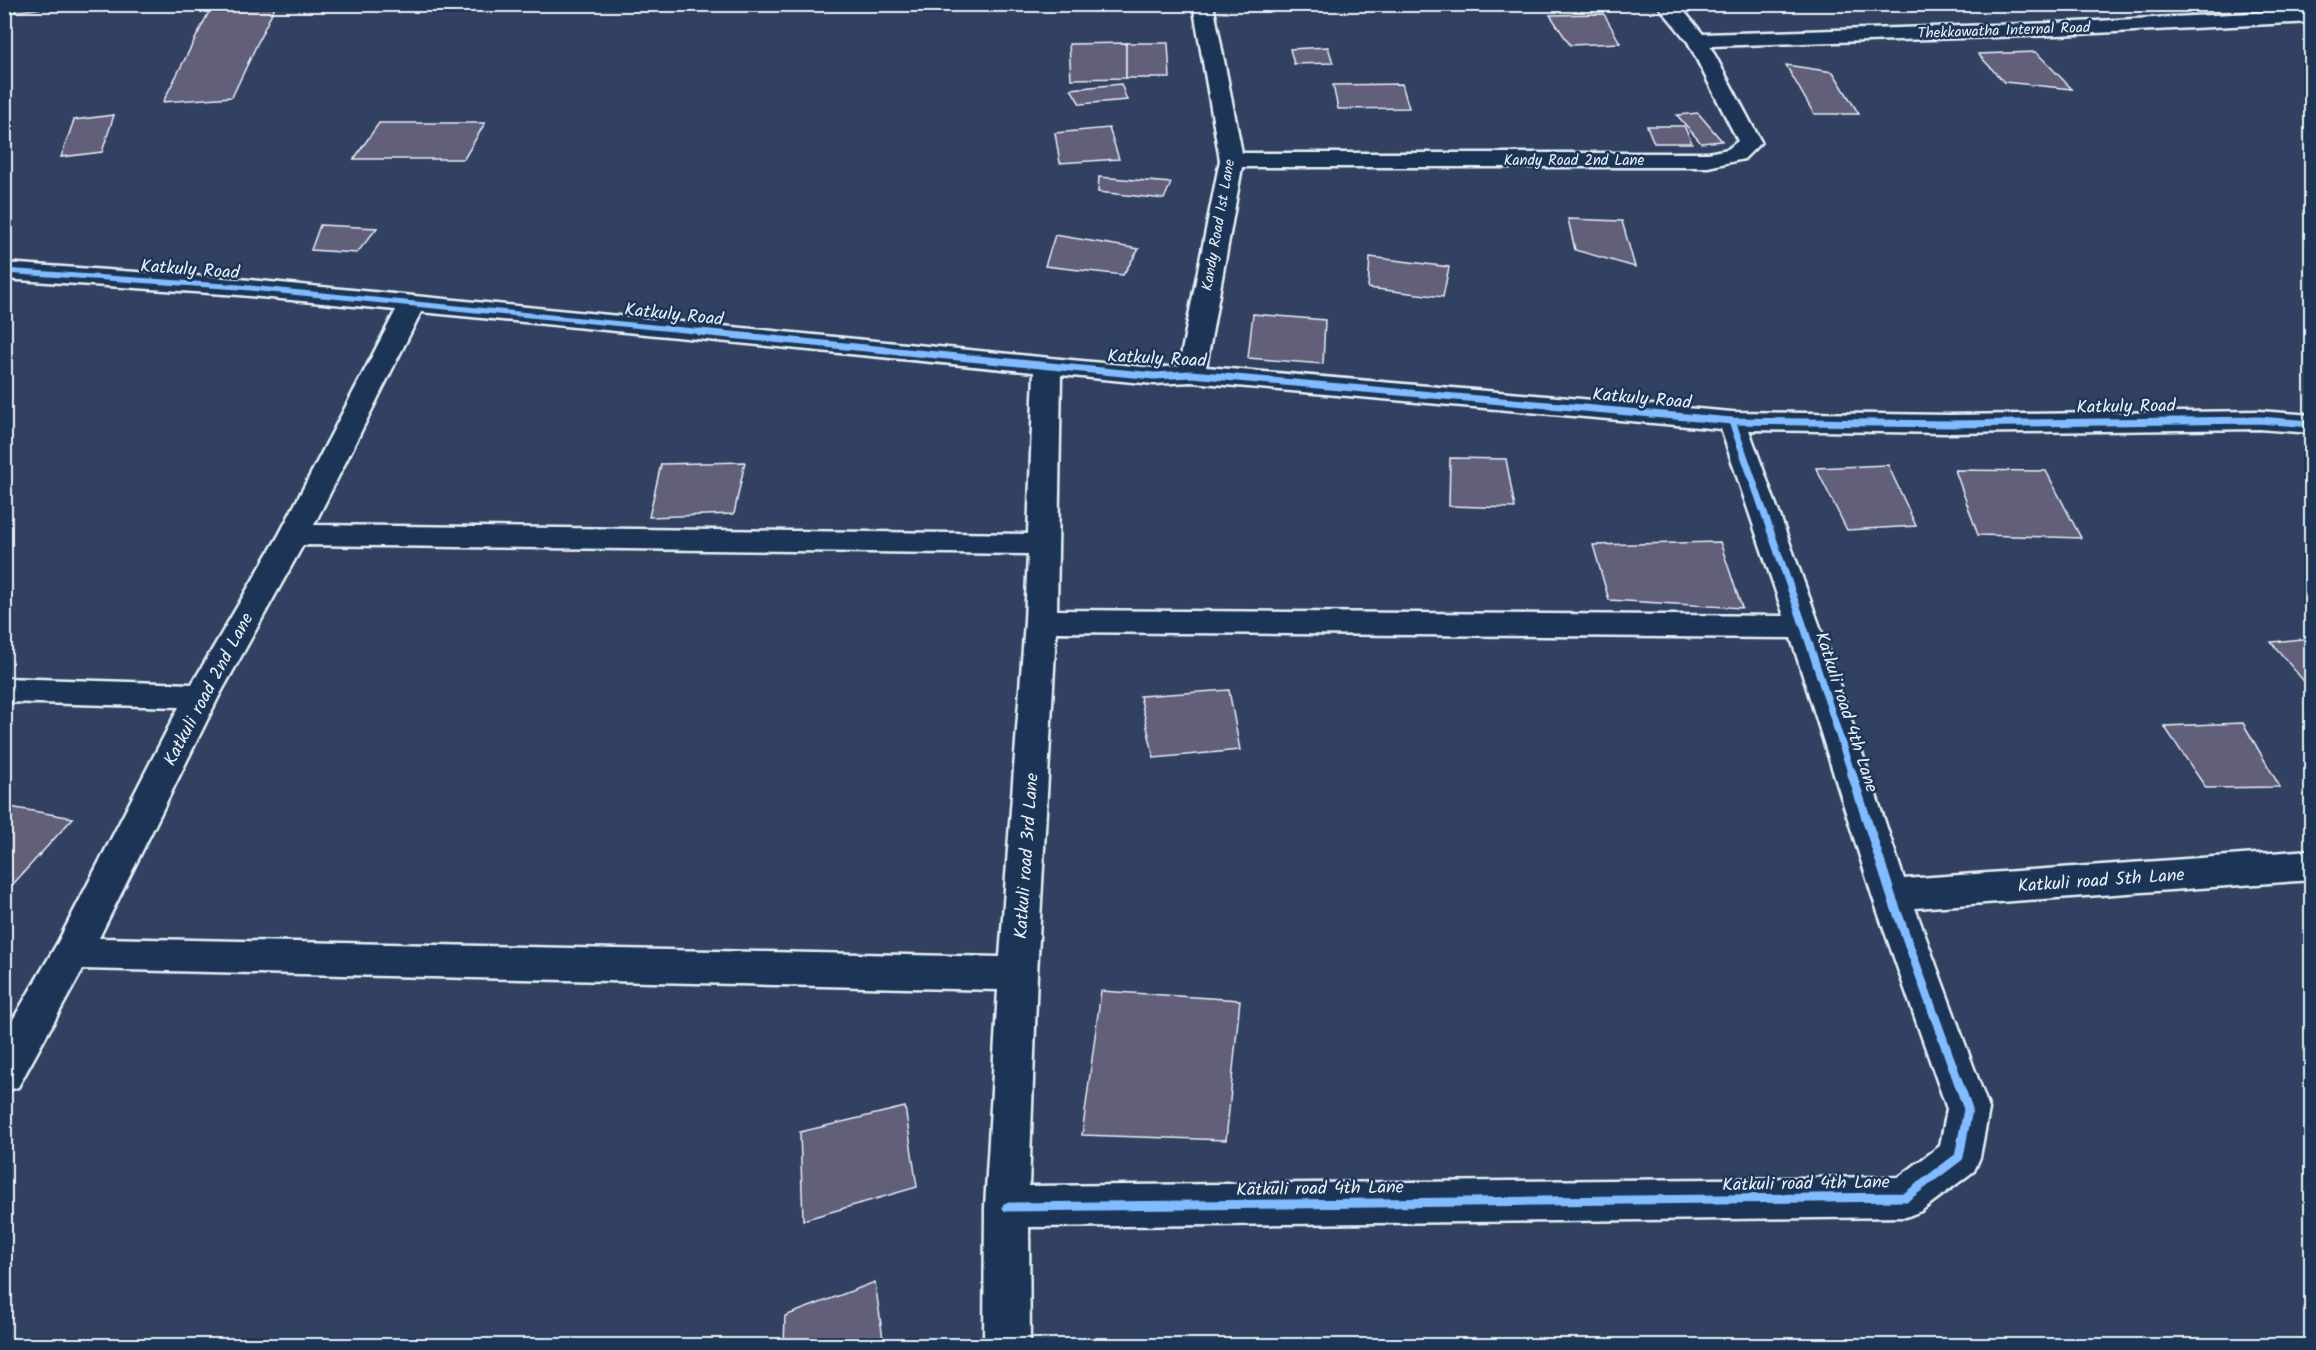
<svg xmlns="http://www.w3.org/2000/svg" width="2316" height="1350" font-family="Kalam,sans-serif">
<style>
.building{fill:#625e7a;stroke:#e8f1f8;stroke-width:1.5}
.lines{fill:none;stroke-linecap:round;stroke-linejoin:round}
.street-casing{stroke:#e8f1f8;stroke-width:5}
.street{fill:#1d3557;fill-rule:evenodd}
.cycleway-far2-casing{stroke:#1d3557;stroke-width:8}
.cycleway-far1-casing{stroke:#1d3557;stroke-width:10}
.cycleway-casing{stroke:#1d3557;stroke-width:13}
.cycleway-far2{stroke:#80bcff;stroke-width:5}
.cycleway-far1{stroke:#80bcff;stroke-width:7}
.cycleway{stroke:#80bcff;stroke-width:9}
.labels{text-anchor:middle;stroke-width:5;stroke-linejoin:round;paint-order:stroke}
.far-street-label{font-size:15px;fill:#e8f1f8;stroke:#1d3557}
.street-label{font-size:18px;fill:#e8f1f8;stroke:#1d3557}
</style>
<rect width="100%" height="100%" fill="#324162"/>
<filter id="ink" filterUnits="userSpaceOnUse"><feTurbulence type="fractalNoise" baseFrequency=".0167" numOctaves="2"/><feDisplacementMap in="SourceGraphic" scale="12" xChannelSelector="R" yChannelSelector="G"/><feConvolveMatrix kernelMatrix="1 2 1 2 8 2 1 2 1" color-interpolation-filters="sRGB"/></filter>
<g filter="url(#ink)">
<g class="building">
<path d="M18 4H68L15 12Z"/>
<path d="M213 4H276L232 97 163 102Z"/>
<path d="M1604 14 1620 43 1570 45 1550 15Z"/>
<path d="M1126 43V78L1071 79 1069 44Z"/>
<path d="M1126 43H1168L1170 78H1126Z"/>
<path d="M1328 47 1333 63 1294 64 1290 49Z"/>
<path d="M2036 52 2072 89 2004 82 1978 54Z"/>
<path d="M1786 65 1833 72 1859 114H1814Z"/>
<path d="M1121 84 1127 100 1080 104 1071 89Z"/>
<path d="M1402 84 1409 108 1338 109 1333 85Z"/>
<path d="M1698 113 1722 141 1701 143 1677 115Z"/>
<path d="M114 115 102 152 61 157 74 120Z"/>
<path d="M379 123H485L464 159H354Z"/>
<path d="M1647 126H1684L1692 143H1654Z"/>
<path d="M1109 128 1119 159 1060 163 1055 133Z"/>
<path d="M1099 177 1171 183 1164 199 1098 192Z"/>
<path d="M1568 219 1622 221 1635 267 1575 250Z"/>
<path d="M320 225 377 228 357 253 311 250Z"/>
<path d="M1055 235 1139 249 1123 275 1045 266Z"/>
<path d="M1370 257 1449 267 1443 297 1368 288Z"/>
<path d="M1253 314 1325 320 1323 364 1248 358Z"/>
<path d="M1450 458 1506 459 1515 508 1449 506Z"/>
<path d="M745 462 734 514 649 517 661 464Z"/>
<path d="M1888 465 1916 526 1847 530 1816 468Z"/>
<path d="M1955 470 2046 471 2081 538 1978 535Z"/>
<path d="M1720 542 1742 608 1609 600 1593 545Z"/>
<path d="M2312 638V691L2271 642Z"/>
<path d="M1229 690 1240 750 1154 758 1140 696Z"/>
<path d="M2243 723 2280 787 2206 788 2164 726Z"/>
<path d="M4 806 73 818 4 894Z"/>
<path d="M1101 991 1240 1000 1226 1140 1082 1135Z"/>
<path d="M905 1107 917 1187 803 1220 800 1132Z"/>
<path d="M875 1282 884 1346H784L785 1316Z"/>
</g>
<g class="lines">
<defs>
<path id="street" d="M1193 4H1213L1242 153H1708L1728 149 1738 141 1688 42 1657 4H1678L1703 34 2057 23 2312 10V22L2057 35 1710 46 1761 142 1744 159 1708 167H1242L1206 367 1732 412 1949 415 2259 411 2312 415V433L2259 429 1949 433 1749 430 1820 627 1904 879 2312 850V880L1915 908 1989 1109 1980 1157 1974 1171 1921 1211 1906 1217 1029 1227 1030 1346H984L985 1207 998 990 83 969 18 1087 4 1092V1035L58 942 179 707 4 702V678L192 684 279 535 396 310 239 295 4 279V263L239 279 1154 368 1179 366 1220 160ZM421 312 1034 372 1028 534 314 525ZM1061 375 1154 384 1191 382 1721 429 1784 616 1057 610ZM303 545 1028 554 1025 621 1000 957 99 938 219 696ZM1056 632 1791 638 1872 895 1947 1109 1940 1146 1899 1177 1029 1186 1037 974Z"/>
</defs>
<use href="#street" class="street-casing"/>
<use href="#street" class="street"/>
<defs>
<path id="cycleway-far2" d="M4 271 239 287 715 333"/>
<g id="cycleway-far1">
<path d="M700 332 1154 376 1191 374 1732 421 1949 424 2259 420 2312 424"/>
<path d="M1732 421 1804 627 1851 772"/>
</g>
<path id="cycleway" d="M1007 1207 1906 1197 1959 1157 1968 1109 1891 895 1851 771"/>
</defs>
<use href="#cycleway-far2" class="cycleway-far2-casing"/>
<use href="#cycleway-far1" class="cycleway-far1-casing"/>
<use href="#cycleway" class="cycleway-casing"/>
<use href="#cycleway-far2" class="cycleway-far2"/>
<use href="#cycleway-far1" class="cycleway-far1"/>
<use href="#cycleway" class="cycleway"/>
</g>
</g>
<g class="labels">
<g class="far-street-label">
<text transform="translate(2004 30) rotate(-2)" y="5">Thekkawatha Internal Road</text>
<text x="1574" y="165">Kandy Road 2nd Lane</text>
<text transform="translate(1218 225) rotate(-80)" y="5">Kandy Road 1st Lane</text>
</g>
<g class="street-label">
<text transform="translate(190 269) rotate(4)" y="6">Katkuly Road</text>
<text transform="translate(674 314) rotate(6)" y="6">Katkuly Road</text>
<text transform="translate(1157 358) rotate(3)" y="6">Katkuly Road</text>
<text transform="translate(1642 398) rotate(5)" y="6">Katkuly Road</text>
<text transform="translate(2126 406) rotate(-1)" y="6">Katkuly Road</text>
<text transform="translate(208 689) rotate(-62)" y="6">Katkuli road 2nd Lane</text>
<text transform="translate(1847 712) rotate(72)" y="6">Katkuli road 4th Lane</text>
<text transform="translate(1026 856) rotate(-86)" y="6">Katkuli road 3rd Lane</text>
<text transform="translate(2101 880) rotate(-4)" y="6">Katkuli road 5th Lane</text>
<text transform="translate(1806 1183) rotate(-1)" y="6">Katkuli road 4th Lane</text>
<text transform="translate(1320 1188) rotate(-1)" y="6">Katkuli road 4th Lane</text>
</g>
</g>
<rect width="2316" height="1350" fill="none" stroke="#1d3557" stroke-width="24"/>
<rect x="12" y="12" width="2292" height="1326" fill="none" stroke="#e8f1f8" stroke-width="2" filter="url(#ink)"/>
</svg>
